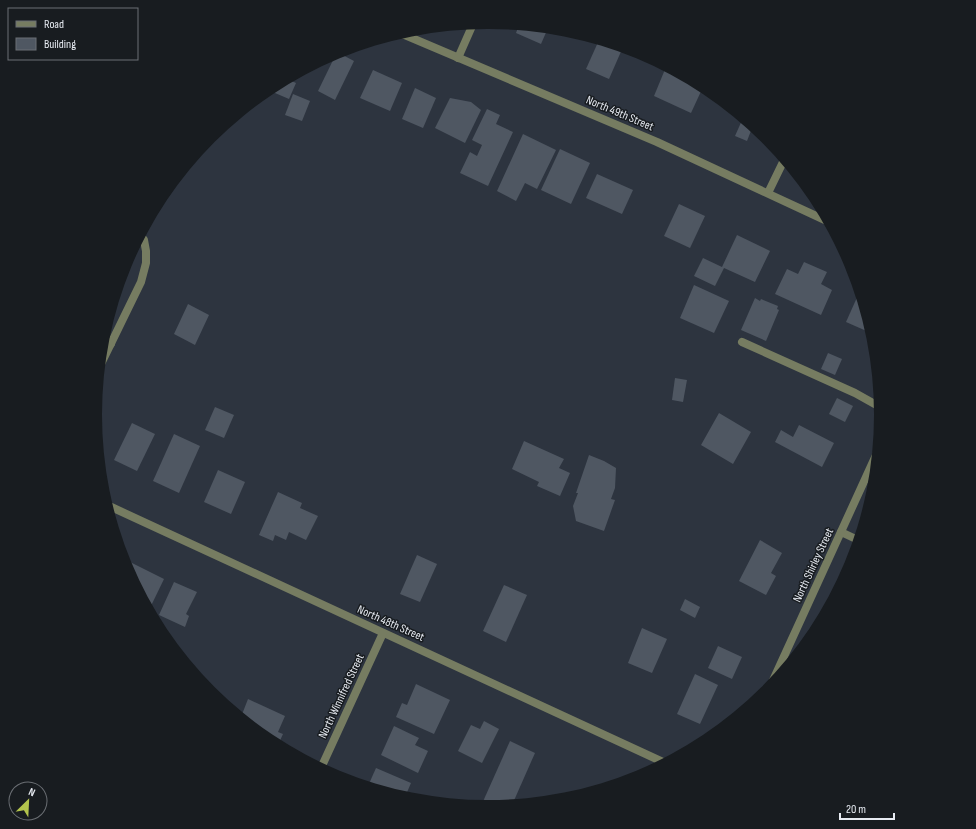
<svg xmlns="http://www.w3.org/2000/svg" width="976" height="829" font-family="'Sofia Sans Condensed',sans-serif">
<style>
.building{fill:#4f5762}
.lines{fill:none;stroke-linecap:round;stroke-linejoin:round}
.lane{stroke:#767c61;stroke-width:8}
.street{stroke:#767c61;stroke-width:8}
.labels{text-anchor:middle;stroke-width:3;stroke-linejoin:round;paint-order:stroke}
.street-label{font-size:12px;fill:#e7ebf2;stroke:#181c20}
</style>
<rect width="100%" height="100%" fill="#2d343f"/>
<g class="building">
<path d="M519 25 548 28 541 44 516 33Z"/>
<path d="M599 40 623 47 609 79 586 69Z"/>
<path d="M337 52 354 61 335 100 318 91Z"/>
<path d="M666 67 703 87 691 113 654 96Z"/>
<path d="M373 70 402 83 390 111 360 98Z"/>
<path d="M287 79 296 83 289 99 268 90Z"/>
<path d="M415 88 436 98 423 128 402 119Z"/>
<path d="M293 94 310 101 302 121 285 115Z"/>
<path d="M450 98 471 102 481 110 465 143 435 128Z"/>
<path d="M487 109 500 115 496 124 513 132 488 186 460 173 470 152 477 156 482 145 472 140Z"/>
<path d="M743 118 757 130 752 128 747 141 735 136Z"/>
<path d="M523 134 556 150 537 189 525 183 516 201 497 191Z"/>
<path d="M560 149 590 163 571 204 541 190Z"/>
<path d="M597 174 633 190 622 214 586 198Z"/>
<path d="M679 204 705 216 690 248 664 236Z"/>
<path d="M737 235 770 251 755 282 724 268 715 286 694 276 703 258 722 267Z"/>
<path d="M804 262 827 272 821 284 832 290 821 315 775 294 787 269 798 274Z"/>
<path d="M694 285 729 301 714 333 680 318Z"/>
<path d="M859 293 871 333 846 322Z"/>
<path d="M755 298 760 301 761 299 778 306 777 309 779 310 766 341 741 330Z"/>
<path d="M188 304 209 315 195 345 174 334Z"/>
<path d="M828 353 842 359 835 375 821 369Z"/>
<path d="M675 378 687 380 683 402 672 400Z"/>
<path d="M837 398 853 406 845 422 829 414Z"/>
<path d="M97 403 102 405 98 416 96 415Z"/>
<path d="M215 407 234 415 224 438 205 430Z"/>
<path d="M719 413 751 432 733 464 701 445Z"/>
<path d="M132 423 155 434 137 471 114 460Z"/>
<path d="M799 425 834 443 822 467 775 442 781 430 793 437Z"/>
<path d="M174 434 200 446 179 493 153 481Z"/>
<path d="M524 441 564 459 559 468 570 473 560 496 537 486 539 482 512 469Z"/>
<path d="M589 455 604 461 616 468 615 488 611 499 615 500 604 531 576 521 573 506 578 493H576Z"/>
<path d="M218 470 245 482 231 514 204 502Z"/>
<path d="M278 492 302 503 300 508 318 516 306 540 289 532 286 540 275 535 273 541 259 535Z"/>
<path d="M760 540 782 553 771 573 776 576 766 595 739 581Z"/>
<path d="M417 555 437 564 420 602 400 594Z"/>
<path d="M124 559 164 579 149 610 125 564Z"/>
<path d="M174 582 197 592 186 614 189 616 185 627 159 615Z"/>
<path d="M504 585 527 595 506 642 483 631Z"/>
<path d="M685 599 700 607 695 618 680 610Z"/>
<path d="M642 628 667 639 652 673 628 663Z"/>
<path d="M718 646 742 657 732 679 708 668Z"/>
<path d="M695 674 718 685 700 724 677 714Z"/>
<path d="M416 684 450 700 434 734 396 717 402 703 407 705Z"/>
<path d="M248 699 285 716 278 732 283 734 278 745 270 741 241 717Z"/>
<path d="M484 721 499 729 482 763 458 751 471 725 480 729Z"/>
<path d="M394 726 419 738 415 745 428 751 418 773 381 755Z"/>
<path d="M510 741 535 753 512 805 483 807 481 806Z"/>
<path d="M376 768 411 783 405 797 368 786Z"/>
</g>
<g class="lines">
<g class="lane">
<path d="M768 193 784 160"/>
<path d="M103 340 111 344"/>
<path d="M742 342 855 393 880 407"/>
</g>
<g class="street">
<path d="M400 33 657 142 827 221"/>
<path d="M458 58 473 24"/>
<path d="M100 366 141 282 146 263V251L144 240 141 236"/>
<path d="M107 505 665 763"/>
<path d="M841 532 858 540"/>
<path d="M770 687 877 453"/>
<path d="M321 768 383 633"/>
</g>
</g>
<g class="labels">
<g class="street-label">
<text transform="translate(620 113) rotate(23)" y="4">North 49th Street</text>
<text transform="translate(813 565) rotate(-65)" y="4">North Shirley Street</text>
<text transform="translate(391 623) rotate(24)" y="4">North 48th Street</text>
<text transform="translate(341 696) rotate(-65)" y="4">North Winnifred Street</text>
</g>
</g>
<path d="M0 0H976V829H0ZM487 29H489A385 385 0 0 1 874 414V415A385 385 0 0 1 489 800H487A385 385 0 0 1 102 415V414A385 385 0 0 1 487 29Z" fill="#181c20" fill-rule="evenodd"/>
<rect x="8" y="8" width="130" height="52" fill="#181c20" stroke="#6b6f74"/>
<rect x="16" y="21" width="20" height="6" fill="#767c61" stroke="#6b6f74"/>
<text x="44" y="28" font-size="12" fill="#e7ebf2">Road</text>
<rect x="16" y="38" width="20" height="12" fill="#4f5762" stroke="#6b6f74"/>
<text x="44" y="48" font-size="12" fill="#e7ebf2">Building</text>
<g transform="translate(28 801) rotate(24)"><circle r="19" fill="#181c20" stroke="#6b6f74"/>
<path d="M0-3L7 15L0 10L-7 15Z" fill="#b2c34c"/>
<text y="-6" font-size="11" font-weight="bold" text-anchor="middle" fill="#e7ebf2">N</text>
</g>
<path d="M840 813v6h54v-6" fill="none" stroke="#e7ebf2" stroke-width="2"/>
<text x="846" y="813" font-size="12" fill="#e7ebf2" stroke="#181c20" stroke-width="3" paint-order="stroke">20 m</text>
</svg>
